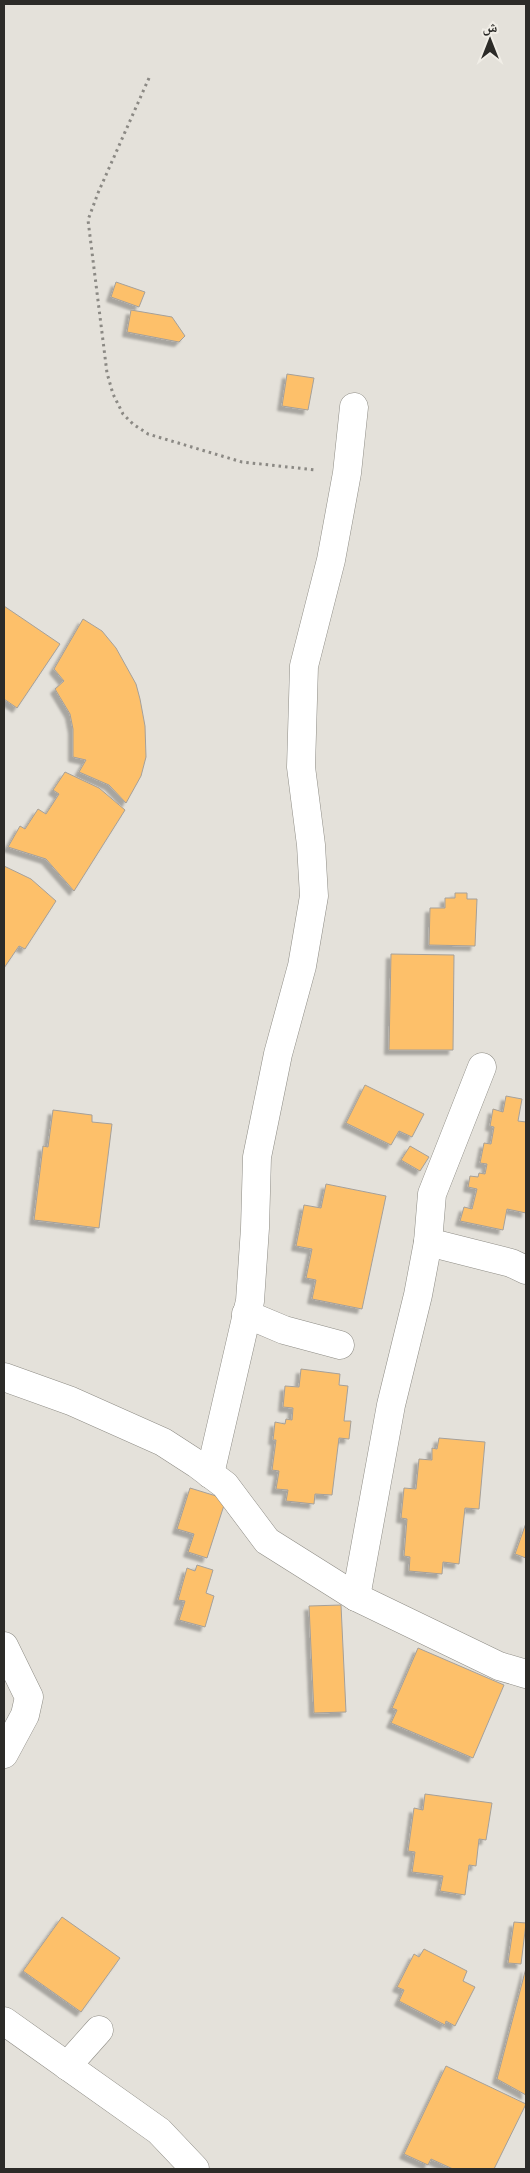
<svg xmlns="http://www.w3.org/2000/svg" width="530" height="2173" font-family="'Crimson Pro','Noto Naskh Arabic',serif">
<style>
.building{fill:#fdc06a;stroke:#a5a09a;filter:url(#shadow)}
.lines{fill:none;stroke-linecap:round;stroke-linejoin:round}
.minor-casing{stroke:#8e8c85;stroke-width:29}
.path{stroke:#8b8984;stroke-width:3;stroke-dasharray:2.5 4;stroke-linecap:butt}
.minor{stroke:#fff;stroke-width:28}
</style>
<defs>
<filter id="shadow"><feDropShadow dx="-4.5" dy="4.5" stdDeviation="1" flood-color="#0004"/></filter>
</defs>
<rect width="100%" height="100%" fill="#e4e1da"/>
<g class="building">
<path d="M116 282 145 292 139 307 111 297Z"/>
<path d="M131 310 172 317 185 336 179 342 127 332Z"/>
<path d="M287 374 314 378 308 410 282 406Z"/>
<path d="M4 606 60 644 17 708 4 699Z"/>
<path d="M83 619 102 631 116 648 136 684 140 699 145 726 146 757 141 776 126 803 109 785 79 772 86 760 73 757V729L70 714 55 689 64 681 54 669Z"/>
<path d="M65 772 99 788 125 810 74 891 46 859 8 847 20 826 25 829 38 809 46 814 59 794 53 790Z"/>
<path d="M4 866 31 879 56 901 25 949 19 946 4 968Z"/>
<path d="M455 893H467V899H477L475 946 429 945 430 908H445V898H455Z"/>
<path d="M391 954 454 955 453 1050H389Z"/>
<path d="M365 1085 424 1114 412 1137 399 1131 391 1145 346 1123Z"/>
<path d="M506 1096 522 1099 518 1121 526 1122V1213L507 1209 503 1230 460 1221 464 1207 472 1209 477 1189 468 1187 470 1176 478 1177 479 1173 485 1174 487 1164 480 1163 484 1143 491 1144 494 1127 490 1126 493 1109 503 1112Z"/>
<path d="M53 1110 92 1115V1122L112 1124 99 1228 34 1220 43 1146 48 1147Z"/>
<path d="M410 1146 429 1157 420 1171 401 1160Z"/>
<path d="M326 1184 386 1196 362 1309 312 1299 316 1280 306 1278 312 1249 296 1246 304 1205 321 1208Z"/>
<path d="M301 1369 340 1374 339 1385 348 1386 344 1421H351L349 1439 339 1438 332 1495 315 1494 314 1504 286 1501 288 1490 276 1489 279 1471 272 1470 276 1440H273L275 1422 285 1424 286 1419 292 1420 293 1408 283 1407 285 1386 299 1387Z"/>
<path d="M439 1438 485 1442 479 1509 465 1508 459 1564 443 1562 442 1574 409 1571 410 1557 404 1556 407 1519 401 1518 404 1488 416 1489 419 1459 432 1460V1448L437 1449Z"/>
<path d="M190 1488 226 1499 207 1558 188 1552 194 1534 177 1529Z"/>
<path d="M526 1523V1558L515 1554Z"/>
<path d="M197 1565 213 1570 206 1593 214 1596 205 1627 179 1620 185 1601 178 1600 187 1568 195 1571Z"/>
<path d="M341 1605 346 1712 314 1713 309 1606Z"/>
<path d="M418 1648 504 1685 473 1758 391 1723 397 1710 392 1708Z"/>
<path d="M425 1794 492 1803 486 1840 479 1839 476 1866 469 1865 465 1895 440 1891 443 1876 412 1872 415 1852 408 1851 414 1808 423 1810Z"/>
<path d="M62 1917 120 1958 81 2012 23 1971Z"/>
<path d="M514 1922 526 1923 521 1964 508 1963Z"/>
<path d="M424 1949 467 1971 463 1981 475 1987 455 2026 446 2021 445 2025 399 2001 404 1990 397 1987 414 1954 419 1957Z"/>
<path d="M526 1968V2095L497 2079Z"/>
<path d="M446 2066 526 2104 494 2169H453L431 2159 428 2165 404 2154Z"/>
</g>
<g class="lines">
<defs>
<g id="minor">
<path d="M428 1242 511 1263 526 1270"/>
<path d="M246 1314 284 1330 340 1345"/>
<path d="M4 1377 71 1401 163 1442 197 1464 225 1485 267 1541 356 1597 499 1666 526 1674"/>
<path d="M210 1474 250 1301 255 1228 257 1157 278 1054 302 966 314 896 311 845 301 767 304 666 331 560 347 473 354 407"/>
<path d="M356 1597 391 1405 418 1295 428 1242 432 1194 482 1067"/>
<path d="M4 1646 29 1697 25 1715 4 1754"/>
<path d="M4 2021 159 2131 195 2169"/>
<path d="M67 2066 99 2030"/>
</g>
</defs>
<use href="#minor" class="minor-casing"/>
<path class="path" d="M149 78 98 193 88 220 107 373 113 394 123 414 133 424 148 434 242 462 316 470"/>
<use href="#minor" class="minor"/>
</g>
<rect width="530" height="2173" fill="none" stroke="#2c2b28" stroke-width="10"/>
<g transform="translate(490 40)" stroke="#f1eee7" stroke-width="4" paint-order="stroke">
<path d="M0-4L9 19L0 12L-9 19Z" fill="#2c2b28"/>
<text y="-8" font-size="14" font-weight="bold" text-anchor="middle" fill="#2c2b28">ش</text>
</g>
</svg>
